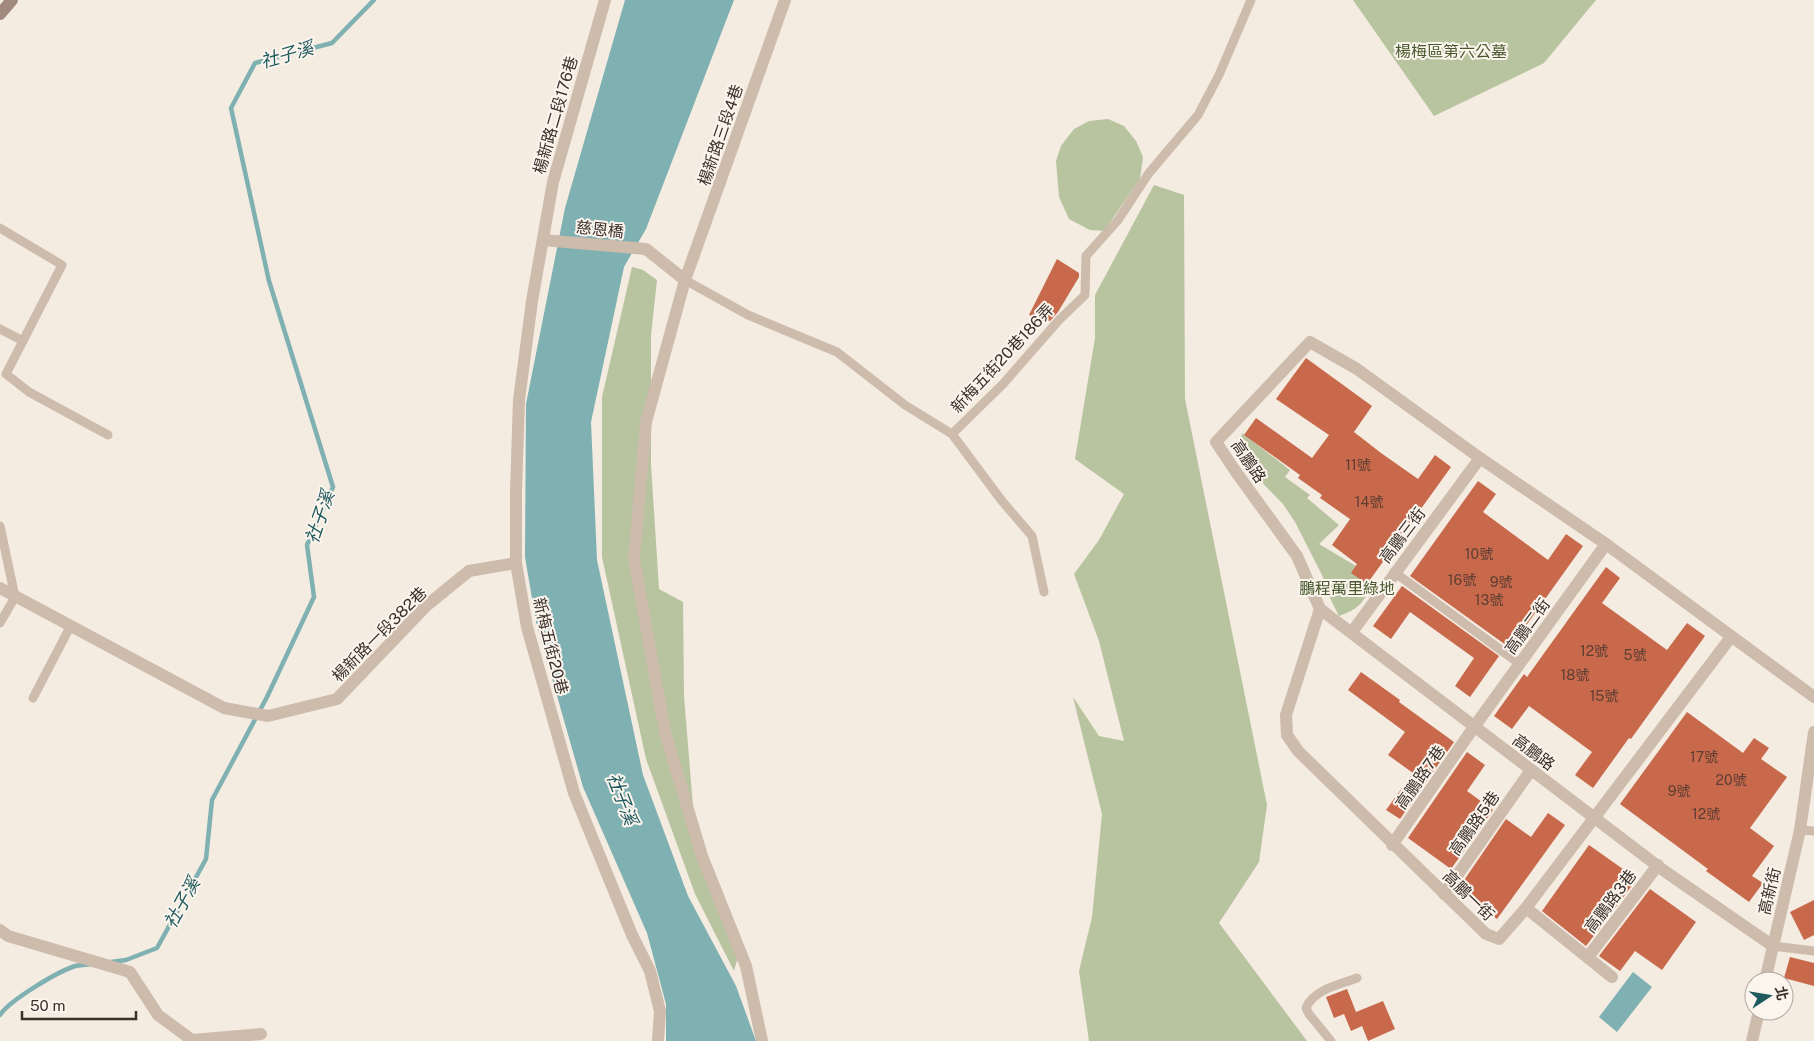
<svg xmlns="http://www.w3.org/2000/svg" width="1814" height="1041" font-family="'Public Sans','Noto Sans TC',sans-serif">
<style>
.green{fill:#b8c4a0}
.water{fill:#7fb0b2}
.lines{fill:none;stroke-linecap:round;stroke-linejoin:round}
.stream{stroke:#7fb0b2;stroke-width:4.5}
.building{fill:#c8694b}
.service{stroke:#cdbbac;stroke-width:9}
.minor{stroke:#cdbbac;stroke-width:12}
.secondary{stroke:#a18a7d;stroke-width:12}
.labels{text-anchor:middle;stroke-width:4;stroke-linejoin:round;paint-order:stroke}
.number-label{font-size:14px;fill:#5e3e33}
.park-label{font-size:16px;fill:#4a5a2e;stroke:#fbf5ee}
.street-label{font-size:16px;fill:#3b302b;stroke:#fbf5ee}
.water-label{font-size:18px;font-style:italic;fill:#1f5a5e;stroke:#fbf5ee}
</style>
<rect width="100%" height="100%" fill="#f4ebe1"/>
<g class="green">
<path d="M1353 0H1596L1544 63 1434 116Z"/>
<path d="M1108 119 1124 126 1136 141 1143 157 1140 179 1104 231 1090 230 1069 219 1059 197 1056 161 1061 146 1074 129 1089 121Z"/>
<path d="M1154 185 1184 195 1185 399 1267 805 1259 862 1219 923 1307 1041H1089L1079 971 1092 917 1102 814 1073 697 1099 736 1124 741 1099 641 1074 574 1099 540 1124 494 1075 459 1095 338V295Z"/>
<path d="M632 267 643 270 657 280 651 335V465L659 589 683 602 684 696 697 856 738 957 734 971 695 894 646 759 602 557V397Z"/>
<path d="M1242 433 1290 470 1285 477 1310 495 1307 498 1339 525 1319 544 1356 566 1371 586C1363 604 1358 609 1339 616L1331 600 1322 575 1295 522 1283 504 1247 467 1239 451Z"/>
</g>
<g class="water">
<path d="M625 0H734L646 229 624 267 591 422 597 560 643 775 688 896 736 986 756 1041H666V1004L647 933 583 787 536 622 525 557 526 404 565 208Z"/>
<path d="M1633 972 1652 987 1617 1032 1599 1017Z"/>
</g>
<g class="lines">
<g class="stream">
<path d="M111 962 126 960 157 948 206 859 212 800 267 697 314 597 307 545 333 487 269 281 231 108 255 63 332 43 374 0"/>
<path d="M0 1015C10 1000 57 972 75 966 80 965 86 965 91 964"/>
</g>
</g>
<g class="building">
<path d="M1057 259 1079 273V277L1058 312 1050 321 1029 315Z"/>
<path d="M1306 358 1372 406 1354 432 1381 453 1418 479 1435 455 1451 467 1367 584 1351 573 1357 564 1332 545 1350 519 1320 498 1322 495 1298 478 1300 475 1244 435 1256 418 1312 458 1329 435 1276 399Z"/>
<path d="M1478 481 1496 494 1483 512 1548 560 1566 534 1583 546 1510 648 1410 576Z"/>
<path d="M1606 567 1620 578 1602 603 1667 650 1687 623 1705 636 1631 739 1629 738 1593 788 1575 775 1592 752 1529 706 1512 729 1494 716 1524 674 1527 677Z"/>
<path d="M1402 586 1499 656 1470 697 1455 686 1474 658 1410 612 1391 639 1373 626Z"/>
<path d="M1361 672 1400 700 1399 702 1454 742 1400 819 1386 810 1413 773 1388 755 1405 732 1348 690Z"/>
<path d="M1687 712 1743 753 1754 738 1769 748 1761 759 1787 777 1750 828 1774 846 1752 876 1763 883 1749 902 1706 871 1708 869 1620 804Z"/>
<path d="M1467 752 1485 765 1467 791 1493 810 1451 869 1408 838Z"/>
<path d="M1548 813 1565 825 1497 919 1458 889 1506 819 1531 837Z"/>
<path d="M1589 845 1637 879 1586 946 1542 911Z"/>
<path d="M1650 889 1696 922 1662 970 1635 951 1620 971 1599 956Z"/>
<path d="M1814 900V935L1804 940 1790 912Z"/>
<path d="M1790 957 1814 963V986L1784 978Z"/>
<path d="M1347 989 1356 1012 1383 1001 1395 1029 1368 1041 1362 1026 1351 1031 1344 1014 1334 1018 1326 997Z"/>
</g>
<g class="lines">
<g class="service">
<path d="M0 228 62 265 6 374 29 392 108 435"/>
<path d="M685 280 748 315 837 352 905 405 952 434 1003 384 1059 320 1085 295 1086 256 1118 220 1149 173 1198 115 1219 75 1251 0"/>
<path d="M0 329 23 341"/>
<path d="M952 434 1002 501 1032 536 1044 592"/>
<path d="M0 526 15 597 0 623"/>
<path d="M1394 572 1520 664"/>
<path d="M33 698 70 627"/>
<path d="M1800 830 1814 831"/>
<path d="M1773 946 1814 951"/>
<path d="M1331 1041 1309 1014 1306 1008C1314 989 1339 985 1357 978"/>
</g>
<g class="minor">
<path d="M605 0 553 182 532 301 519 400 516 491V563L527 627 574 793 632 935 650 971 660 1011 658 1041"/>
<path d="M543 240 646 249 685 280"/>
<path d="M0 588 224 708 268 716 337 699 426 606 469 571 516 563"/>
<path d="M1320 609 1286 715 1287 735 1298 751 1486 934 1499 939 1526 908 1731 637"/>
<path d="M1352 632 1480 458"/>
<path d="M1392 845 1474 727 1606 544"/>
<path d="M1444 894 1531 770"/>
<path d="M1526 908 1612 977"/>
<path d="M0 930 8 936 130 972 158 1015 192 1040 261 1034"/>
<path d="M1773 946 1663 870 1320 609 1297 556 1236 472 1216 442 1310 342 1357 369 1480 458 1606 544 1814 697"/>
<path d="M1588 957 1658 865"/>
<path d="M1765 981 1800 830 1814 732"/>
<path d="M762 1041 746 966 702 856 665 732 634 559 646 422 685 280 785 0"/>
<path d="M1752 1041 1759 1011"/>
</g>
<path class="secondary" d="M0 14 12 0"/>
</g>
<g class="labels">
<g class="number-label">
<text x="1358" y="470">11號</text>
<text x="1369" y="507">14號</text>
<text x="1479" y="559">10號</text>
<text x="1462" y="585">16號</text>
<text x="1501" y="587">9號</text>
<text x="1489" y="605">13號</text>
<text x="1594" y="656">12號</text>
<text x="1635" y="660">5號</text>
<text x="1575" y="680">18號</text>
<text x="1604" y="701">15號</text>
<text x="1704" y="762">17號</text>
<text x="1731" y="785">20號</text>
<text x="1679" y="796">9號</text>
<text x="1706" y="819">12號</text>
</g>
<g class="park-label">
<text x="1451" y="57">楊梅區第六公墓</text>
<text x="1347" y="594">鵬程萬里綠地</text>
</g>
<g class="street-label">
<text transform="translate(555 115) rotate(-74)" y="6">楊新路二段176巷</text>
<text transform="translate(720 135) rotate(-71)" y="6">楊新路三段4巷</text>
<text transform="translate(600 229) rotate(6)" y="6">慈恩橋</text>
<text transform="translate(1002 358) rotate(-47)" y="6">新梅五街20巷186弄</text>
<text transform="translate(1249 461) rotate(56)" y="6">高鵬路</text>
<text transform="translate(1402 535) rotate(-53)" y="6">高鵬三街</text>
<text transform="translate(1527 626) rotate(-54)" y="6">高鵬二街</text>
<text transform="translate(379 634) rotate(-45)" y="6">楊新路一段382巷</text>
<text transform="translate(551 646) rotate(76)" y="6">新梅五街20巷</text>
<text transform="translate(1534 752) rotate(37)" y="6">高鵬路</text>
<text transform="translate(1420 777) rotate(-55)" y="6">高鵬路7巷</text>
<text transform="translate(1474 823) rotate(-55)" y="6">高鵬路5巷</text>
<text transform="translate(1769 891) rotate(-77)" y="6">高新街</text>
<text transform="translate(1469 895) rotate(44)" y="6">高鵬一街</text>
<text transform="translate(1610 901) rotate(-53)" y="6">高鵬路3巷</text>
</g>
<g class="water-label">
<text transform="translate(287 55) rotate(-16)" y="6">社子溪</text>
<text transform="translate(320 517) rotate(-71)" y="6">社子溪</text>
<text transform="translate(622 799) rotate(69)" y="6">社子溪</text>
<text transform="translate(182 903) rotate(-61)" y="6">社子溪</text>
</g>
</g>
<g transform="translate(1769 996) rotate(78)"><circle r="24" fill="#fbf5ee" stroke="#aea6a0"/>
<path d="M0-4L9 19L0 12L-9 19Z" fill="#1f5a5e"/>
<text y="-8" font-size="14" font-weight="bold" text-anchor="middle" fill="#3b302b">北</text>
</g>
<path d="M22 1011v8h114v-8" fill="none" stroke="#3b302b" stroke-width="2.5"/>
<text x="30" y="1011" font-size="15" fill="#3b302b" stroke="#fbf5ee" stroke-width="4" paint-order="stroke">50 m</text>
</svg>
